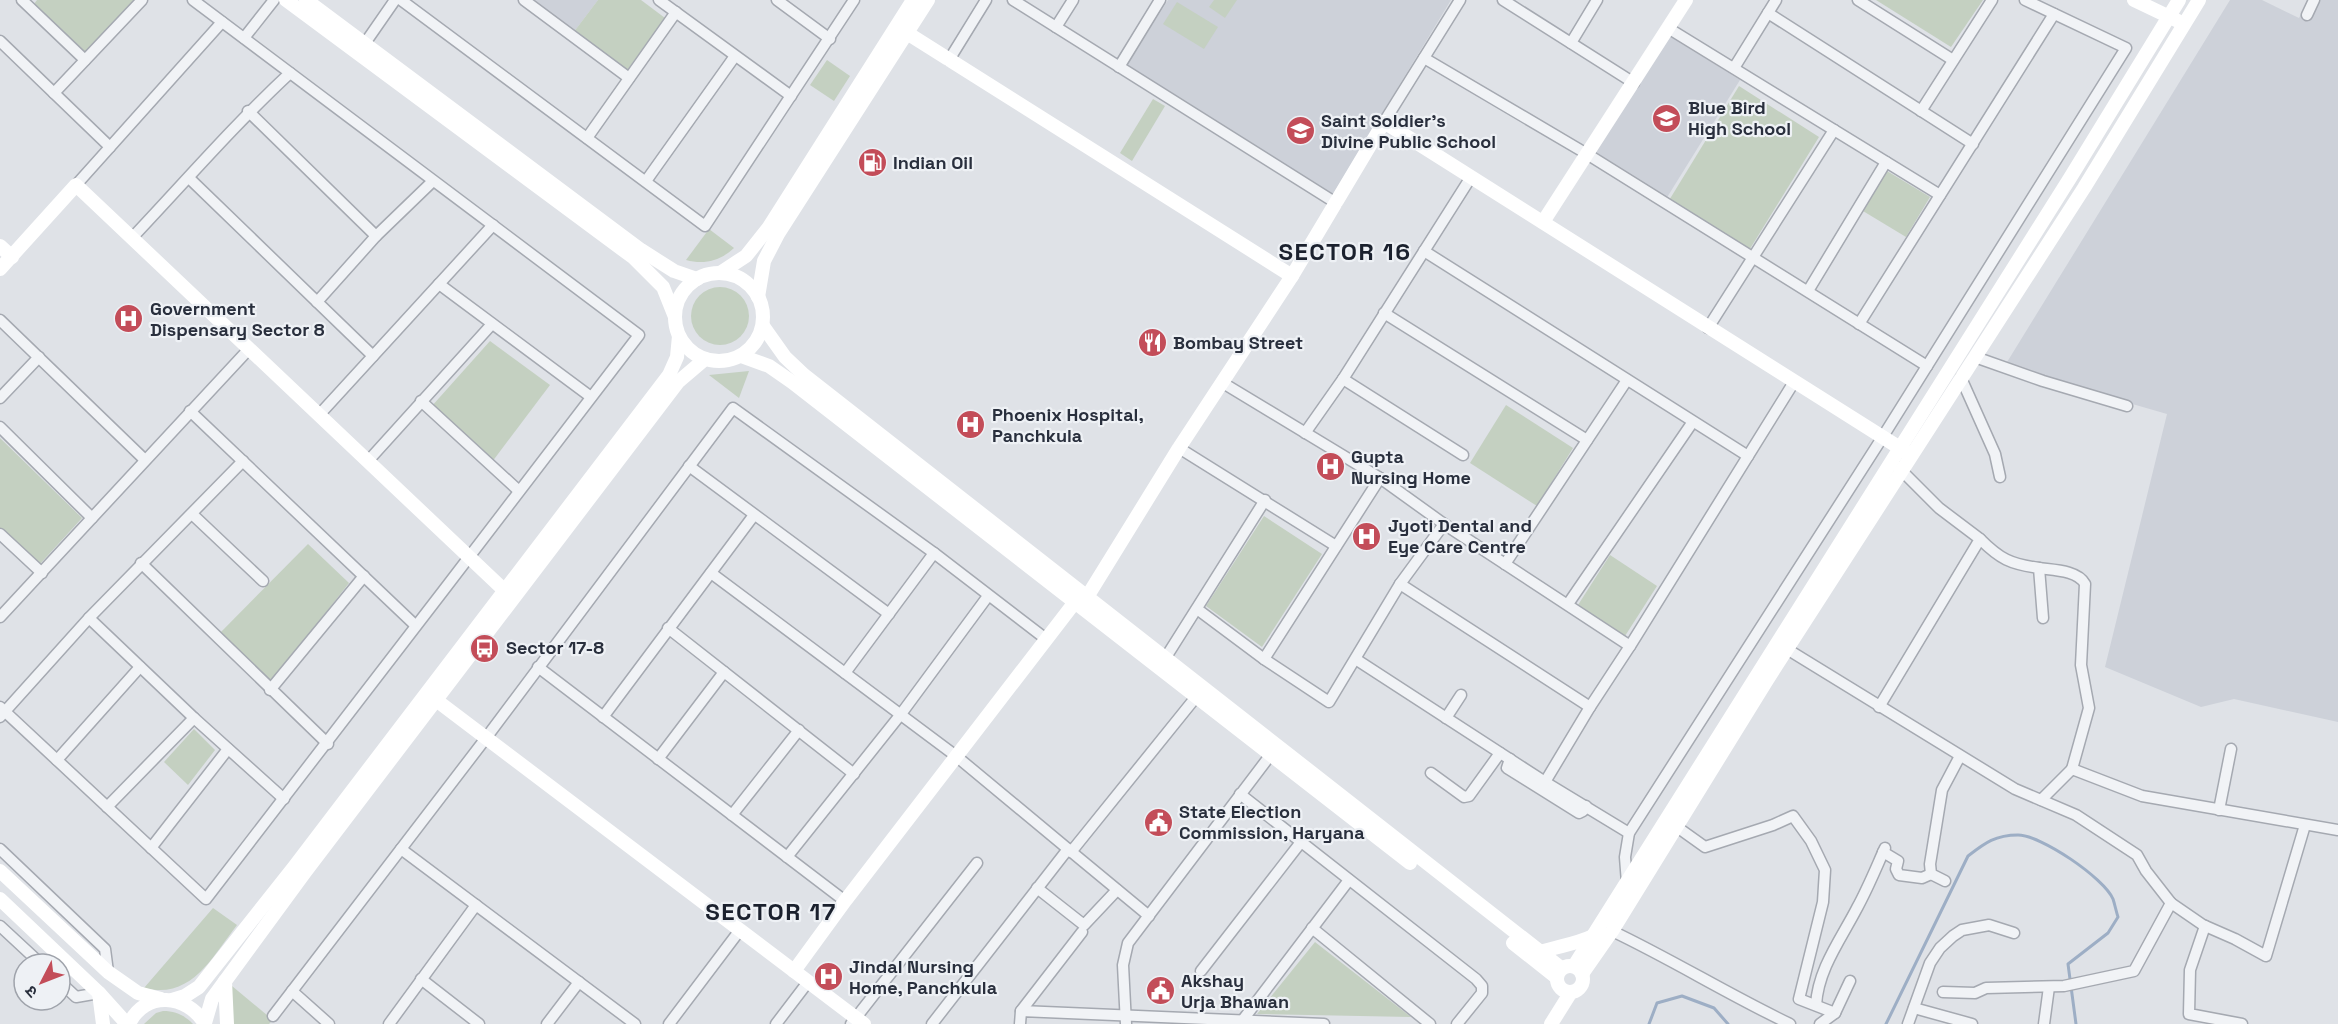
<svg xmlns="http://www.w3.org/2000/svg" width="2338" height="1024" font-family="'Space Grotesk','Noto Sans Devanagari',sans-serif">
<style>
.built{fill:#cdd1d9}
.green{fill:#c4d0c1}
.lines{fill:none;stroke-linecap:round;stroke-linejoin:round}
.stream{stroke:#9daec5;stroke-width:3}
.street-casing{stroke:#a5a9b1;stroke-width:13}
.street{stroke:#f1f3f6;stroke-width:10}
.secondary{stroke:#fff;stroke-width:14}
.labels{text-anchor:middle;stroke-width:4.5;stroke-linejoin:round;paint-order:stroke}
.poi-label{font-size:18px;font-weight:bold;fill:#292f3d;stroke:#eef1f5;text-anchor:start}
.district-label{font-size:24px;font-weight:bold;letter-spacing:1.5px;fill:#1b212e;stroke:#eef1f5}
</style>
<rect width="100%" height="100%" fill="#dfe2e7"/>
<g class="built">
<path d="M528 0H598L573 33Z"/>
<path d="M1168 0H1451L1332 196 1126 66Z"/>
<path d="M2230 0H2262L2299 18 2308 0H2338V722L2234 699 2201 707 2105 667 2167 414 2004 367Z"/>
<path d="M1670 36 1740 80 1666 199 1593 156Z"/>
</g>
<g class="green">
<path d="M37 0H134L85 52 34 4Z"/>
<path d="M598 0H641L665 18 626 72 573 33Z"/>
<path d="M1214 0H1237L1225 18 1209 7Z"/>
<path d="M1876 0H1983L1951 47Z"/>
<path d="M1177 2 1218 27 1204 49 1163 24Z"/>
<path d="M827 60 850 76 834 101 810 85Z"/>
<path d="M1739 86 1819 137 1748 252 1668 202Z"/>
<path d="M1153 99 1165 106 1132 161 1120 153Z"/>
<path d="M1887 171 1930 197 1906 237 1863 211Z"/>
<path d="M709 229 734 248C720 261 704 265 686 260Z"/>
<circle cx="720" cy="316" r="29"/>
<path d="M490 341 550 385 492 462 431 407Z"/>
<path d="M749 371 739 398 709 375Z"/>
<path d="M1506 405 1573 448 1537 506 1470 463Z"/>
<path d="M0 438 82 518 39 565 0 528Z"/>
<path d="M1264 516 1322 554 1262 647 1206 606Z"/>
<path d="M308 544 349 583 270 684 218 635Z"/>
<path d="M1610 555 1657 586 1625 636 1578 605Z"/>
<path d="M194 729 215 750 188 785 164 762Z"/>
<path d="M213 908 237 925C212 957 192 1000 144 988Z"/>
<path d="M1315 942 1411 1017 1257 1014Z"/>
<path d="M232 986 273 1020 269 1024H232Z"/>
<path d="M163 1011C176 1011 184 1015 193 1024H144L156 1013Z"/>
</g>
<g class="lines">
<g class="stream">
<path d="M1649 1024 1657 1003 1682 996 1714 1008 1728 1024"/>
<path d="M1886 1024 1968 856C1985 843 1995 835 2018 835 2041 835 2104 878 2113 899 2115 905 2116 911 2118 917L2108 933 2068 964 2076 1024"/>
</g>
<defs>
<g id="street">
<path d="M22 0 85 60"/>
<path d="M401 0 705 226 854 0"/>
<path d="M524 0 629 78"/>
<path d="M659 0 791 96"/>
<path d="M777 0 830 39"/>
<path d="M1013 0 1336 203"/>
<path d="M1503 0 1634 83"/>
<path d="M1858 0 1953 60"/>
<path d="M1768 13 1973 144"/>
<path d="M2307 15 2314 0"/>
<path d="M1056 27 1073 0"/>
<path d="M1668 28 1940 195"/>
<path d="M244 38 274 0"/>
<path d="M0 41 110 147"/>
<path d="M1571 43 1597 0"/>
<path d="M361 49 395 0"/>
<path d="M1424 58 1587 154 1927 366"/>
<path d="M949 60 986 0"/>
<path d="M1119 67 1160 0"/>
<path d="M1734 68 1776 0"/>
<path d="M54 93 142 0"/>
<path d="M248 111 376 236"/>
<path d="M1921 111 1992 0"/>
<path d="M1384 122 1460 0"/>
<path d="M587 138 676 12"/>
<path d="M189 178 373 356"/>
<path d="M646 181 735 56"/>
<path d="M76 185 222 22"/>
<path d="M132 238C184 183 234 125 290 73"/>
<path d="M1424 251 1748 456"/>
<path d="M439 284 591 397"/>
<path d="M1808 291 1886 162"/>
<path d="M317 302 376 236 433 181"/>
<path d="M1384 313 1587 440"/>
<path d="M0 320 145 460"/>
<path d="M1859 324 2054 14"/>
<path d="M1708 328 1834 130"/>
<path d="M1975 357 2043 381 2127 406"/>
<path d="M1961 378 1995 454 2000 477"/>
<path d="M1343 379 1463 455"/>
<path d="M1223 383 1380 478 1444 524 1630 646"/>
<path d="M0 398 39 357"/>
<path d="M421 401 519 491"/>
<path d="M190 411 415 625"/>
<path d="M319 415 493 225"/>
<path d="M0 427 92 518"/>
<path d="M1305 433 1343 379 1471 177"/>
<path d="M1179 448 1336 546"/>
<path d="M368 461 492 324"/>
<path d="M689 466 889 614"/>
<path d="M192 514 263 581"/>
<path d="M0 534 42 573"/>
<path d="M1980 539C2000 559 2010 564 2039 568L2043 618"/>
<path d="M141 563 328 744"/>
<path d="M1505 564 1627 380"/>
<path d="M2039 568C2052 570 2078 570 2085 584L2081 665 2089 708 2072 769"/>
<path d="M711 573 956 756 1068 849"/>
<path d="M1400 584 1590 707"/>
<path d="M1568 604 1692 423"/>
<path d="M1197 609 1264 659 1329 702 1400 584 1444 524"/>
<path d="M0 617 249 349"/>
<path d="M89 618 194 718 284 799"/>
<path d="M668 628 854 774"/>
<path d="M1782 646 2015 789 2076 815 2137 855 2146 871 2171 903 2203 925 2235 939 2266 956 2305 825"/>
<path d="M1264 659 1380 478"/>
<path d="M1357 660 1545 782 1629 833"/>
<path d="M1161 665 1265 500"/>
<path d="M538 667 845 901"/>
<path d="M845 673 934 553"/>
<path d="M270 690 364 576"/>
<path d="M0 707 206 899C351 712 495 523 639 335L193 0"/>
<path d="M1879 707 1980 539 1939 508 1898 467"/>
<path d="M0 717 89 618 243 461"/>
<path d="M603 717 754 515"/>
<path d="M1446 718 1461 695"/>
<path d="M658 759 724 672"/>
<path d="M1510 759 1507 768 1579 813 1583 811 1586 806"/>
<path d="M57 760 140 667"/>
<path d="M1431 773 1464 797 1469 796 1500 753"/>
<path d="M1545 782 1590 707 1630 646 1794 382"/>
<path d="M1240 794 1476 979 1482 986V993L1457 1024"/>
<path d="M2041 800 2072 769 2142 796 2338 830"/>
<path d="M107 807 194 718"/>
<path d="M2219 810 2231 749"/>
<path d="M732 815 799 730"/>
<path d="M1677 827 1705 847 1773 825 1793 816 1811 841 1825 870 1823 902 1799 999 1835 1013"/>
<path d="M151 848 228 749"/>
<path d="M0 849 105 949 108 972"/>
<path d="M401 849 635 1024"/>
<path d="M1071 852 1196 697"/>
<path d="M1883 852 1898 861 1896 869 1899 875 1922 878 1931 874"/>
<path d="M787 857 901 714 988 596"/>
<path d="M1945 881 1931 874 1930 864 1942 790 1960 756"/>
<path d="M1627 883 1625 857 1629 833 1882 438 2126 48 2025 0"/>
<path d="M1037 888 1084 925 1117 890"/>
<path d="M0 926 41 964"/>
<path d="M2205 926 2190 970 2189 1014 2242 1024"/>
<path d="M1312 928 1430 1024"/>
<path d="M1612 931C1673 960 1729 995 1790 1024"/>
<path d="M1201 971 1301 842"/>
<path d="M421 979 479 1024"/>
<path d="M60 982 76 997 99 993"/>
<path d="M292 991 329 1024"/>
<path d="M1943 992 1975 993 1986 988 2064 986 2134 971 2171 903"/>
<path d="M1816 1005C1818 969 1841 939 1857 908 1868 888 1876 868 1885 848"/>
<path d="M1914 1008 1972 1024"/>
<path d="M1021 1011 1082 932"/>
<path d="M273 1016 486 738 733 408 934 553 1046 639"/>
<path d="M1242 1021 1349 880"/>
<path d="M389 1024 476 905"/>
<path d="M547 1024 579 982"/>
<path d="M669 1024 740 930"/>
<path d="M776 1024 808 982"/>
<path d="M851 1024 977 863"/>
<path d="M932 1024 1068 849 1149 916"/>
<path d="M1020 1024 1021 1011 1324 1024"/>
<path d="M1126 1024 1123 965 1128 943 1275 749"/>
<path d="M1820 1024 1835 1013 1850 981"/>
<path d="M1908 1024 1930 963 1940 948 1953 936 1962 930 1989 925 2014 933"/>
<path d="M2044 1024 2049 987"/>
</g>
</defs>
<use href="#street" class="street-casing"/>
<use href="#street" class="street"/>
<g class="secondary">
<path d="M286 0 634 258 663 287 675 317"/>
<path d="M306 0 641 250 674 271 697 279"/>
<path d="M2134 0 2178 21"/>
<path d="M907 33 1292 276"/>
<path d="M1543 222 1686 0"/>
<path d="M0 246 12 257"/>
<path d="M0 269 76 185 505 591"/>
<circle cx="719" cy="317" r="44"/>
<path d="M720 273 746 256 769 227 913 0"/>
<path d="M758 297 764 261 778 234 928 0"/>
<path d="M763 326 785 357 804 375 1561 968"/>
<path d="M741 356 769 366 792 382 1410 863"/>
<path d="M436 700 864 1024"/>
<path d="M0 871 108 972 138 993 161 999"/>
<path d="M0 899 99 993 127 1024"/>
<path d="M1513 943 1556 977"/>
<path d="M1541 952C1559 946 1576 944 1593 936"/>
<circle cx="1570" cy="979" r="13"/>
<path d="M1574 966 2070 178 2179 0"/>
<path d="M794 971 845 901 1075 602 1087 597 1179 448 1292 276 1384 122 1911 455"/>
<path d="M1582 974 1612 931 1767 680 2084 188 2199 0"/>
<path d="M225 981 227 1024"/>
<path d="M99 993 103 1024"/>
<path d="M172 1000 185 996 199 987 294 867 669 375 677 357 679 336"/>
<path d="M205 1023 212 999 305 872 678 382 705 359"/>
<path d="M129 1024C145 990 187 994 205 1024"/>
<path d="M1551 1024 1571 992"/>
</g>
</g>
<defs>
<symbol id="school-disc" viewBox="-11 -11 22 22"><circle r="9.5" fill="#c34d59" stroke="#eef1f5"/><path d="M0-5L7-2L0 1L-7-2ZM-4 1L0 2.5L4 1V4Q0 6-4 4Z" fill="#fff"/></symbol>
<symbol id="fuel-disc" viewBox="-11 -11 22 22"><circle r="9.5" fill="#c34d59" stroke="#eef1f5"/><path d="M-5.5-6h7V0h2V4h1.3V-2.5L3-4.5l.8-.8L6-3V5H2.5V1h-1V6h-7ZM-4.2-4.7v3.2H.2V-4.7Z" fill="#fff"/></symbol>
<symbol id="hospital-disc" viewBox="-11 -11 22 22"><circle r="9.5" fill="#c34d59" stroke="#eef1f5"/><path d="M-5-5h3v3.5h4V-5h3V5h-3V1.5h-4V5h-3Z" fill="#fff"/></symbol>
<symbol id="restaurant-disc" viewBox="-11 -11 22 22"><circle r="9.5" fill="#c34d59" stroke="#eef1f5"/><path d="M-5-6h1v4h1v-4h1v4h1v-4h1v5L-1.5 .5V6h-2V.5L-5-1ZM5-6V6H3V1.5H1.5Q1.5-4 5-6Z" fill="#fff"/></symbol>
<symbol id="bus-disc" viewBox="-11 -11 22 22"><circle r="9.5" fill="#c34d59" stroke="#eef1f5"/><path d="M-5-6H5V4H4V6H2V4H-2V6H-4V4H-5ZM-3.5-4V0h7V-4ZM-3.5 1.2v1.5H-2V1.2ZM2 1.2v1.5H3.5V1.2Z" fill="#fff"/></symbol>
<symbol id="civic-disc" viewBox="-11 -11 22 22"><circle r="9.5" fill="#c34d59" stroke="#eef1f5"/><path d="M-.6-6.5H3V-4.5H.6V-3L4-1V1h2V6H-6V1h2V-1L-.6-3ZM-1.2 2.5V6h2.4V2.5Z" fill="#fff"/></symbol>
</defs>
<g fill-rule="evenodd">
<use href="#school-disc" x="1650" y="102" width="33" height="33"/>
<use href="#school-disc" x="1284" y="114" width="33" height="33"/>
<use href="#fuel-disc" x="856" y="146" width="33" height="33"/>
<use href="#hospital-disc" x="112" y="302" width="33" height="33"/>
<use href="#restaurant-disc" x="1136" y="326" width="33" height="33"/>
<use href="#hospital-disc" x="954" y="408" width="33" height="33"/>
<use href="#hospital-disc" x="1314" y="450" width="33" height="33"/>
<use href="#hospital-disc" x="1350" y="520" width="33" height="33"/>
<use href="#bus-disc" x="468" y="632" width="33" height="33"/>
<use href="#civic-disc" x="1142" y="806" width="33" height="33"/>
<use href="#hospital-disc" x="812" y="960" width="33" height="33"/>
<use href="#civic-disc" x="1144" y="974" width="33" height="33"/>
</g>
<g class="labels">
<g class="poi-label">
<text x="1688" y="114">Blue Bird<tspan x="1688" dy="21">High School</tspan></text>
<text x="1321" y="127">Saint Soldier’s<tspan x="1321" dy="21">Divine Public School</tspan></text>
<text x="893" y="169">Indian Oil</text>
<text x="150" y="315">Government<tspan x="150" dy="21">Dispensary Sector 8</tspan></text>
<text x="1173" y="349">Bombay Street</text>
<text x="992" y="421">Phoenix Hospital,<tspan x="992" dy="21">Panchkula</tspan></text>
<text x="1351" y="463">Gupta<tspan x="1351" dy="21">Nursing Home</tspan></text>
<text x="1388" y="532">Jyoti Dental and<tspan x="1388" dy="21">Eye Care Centre</tspan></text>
<text x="506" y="654">Sector 17-8</text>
<text x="1179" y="818">State Election<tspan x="1179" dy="21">Commission, Haryana</tspan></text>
<text x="849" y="973">Jindal Nursing<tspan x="849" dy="21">Home, Panchkula</tspan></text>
<text x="1181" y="987">Akshay<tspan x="1181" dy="21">Urja Bhawan</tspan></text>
</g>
<g class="district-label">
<text x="1345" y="260">SECTOR 16</text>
<text x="771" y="920">SECTOR 17</text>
</g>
</g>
<g transform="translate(42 982) rotate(228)"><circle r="28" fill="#eef1f5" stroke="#9fa3ab" stroke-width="1.5"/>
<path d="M0-4.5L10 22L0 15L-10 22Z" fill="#c34d59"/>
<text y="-9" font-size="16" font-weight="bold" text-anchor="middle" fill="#292f3d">उ</text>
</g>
</svg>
